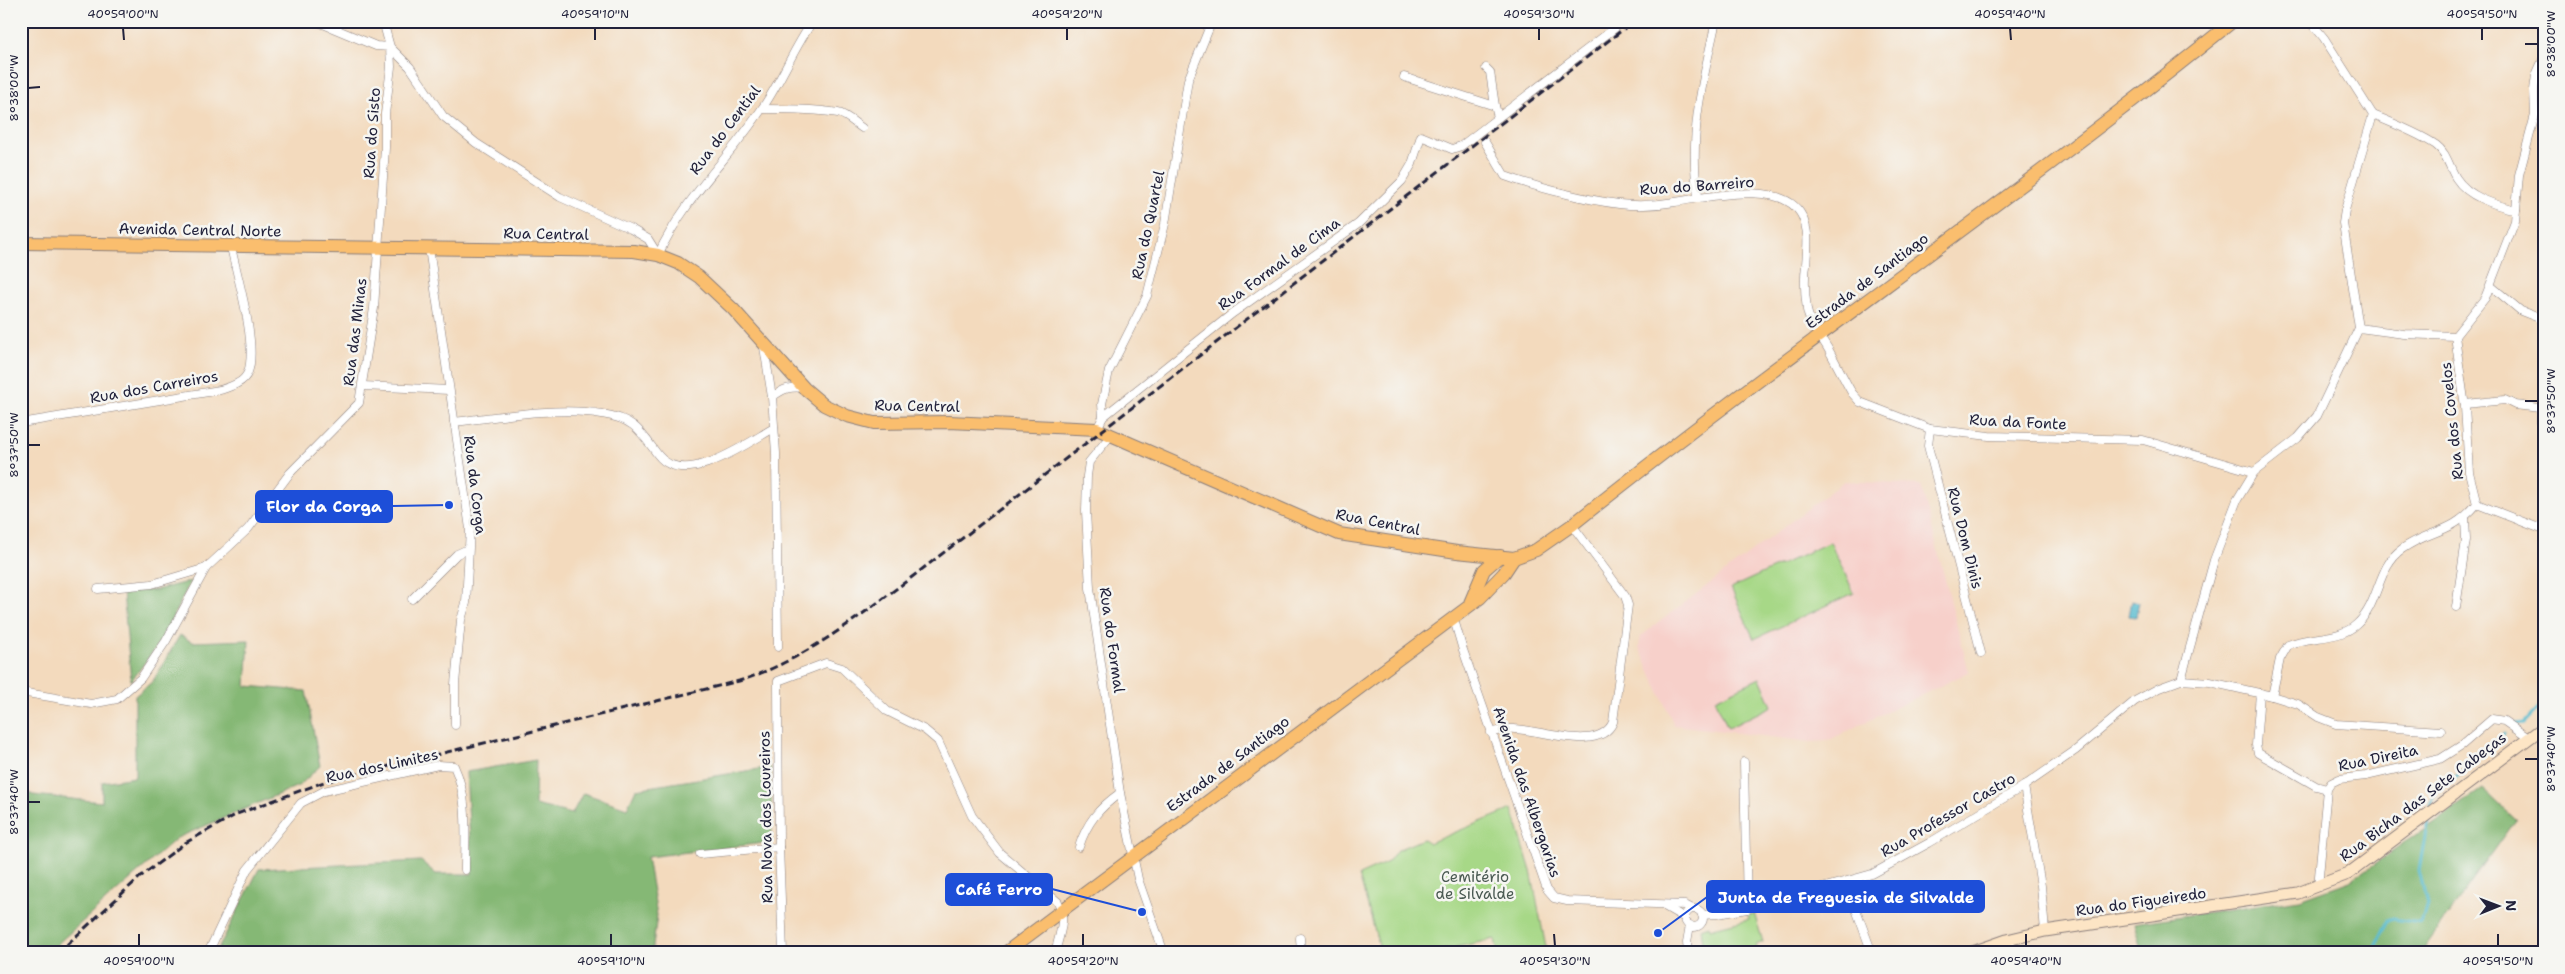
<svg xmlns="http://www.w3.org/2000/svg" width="2565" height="974" font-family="'Shantell Sans',sans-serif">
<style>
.built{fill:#f7d0ca}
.green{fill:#a7d887;stroke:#647d61}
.forest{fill:#85b874;stroke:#546d58}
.water{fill:#51b9ce;stroke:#3a6e84}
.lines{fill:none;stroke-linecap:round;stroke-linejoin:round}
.stream{stroke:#51b9ce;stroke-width:3}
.minor-casing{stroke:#8a7e7c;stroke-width:9}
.secondary-casing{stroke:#8a7e7c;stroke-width:13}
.primary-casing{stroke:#8a7e7c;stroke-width:14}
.minor{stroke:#fff;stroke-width:8}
.secondary{stroke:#fde5c5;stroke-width:11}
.primary{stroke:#fabe6e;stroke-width:12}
.rail{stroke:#22223b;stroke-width:3;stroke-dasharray:8 4;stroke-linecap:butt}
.ticks{fill:none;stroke:#22223b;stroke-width:2}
.labels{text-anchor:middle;stroke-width:5;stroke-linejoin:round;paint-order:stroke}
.street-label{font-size:15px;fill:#22223b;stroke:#f6f6f2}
.park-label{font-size:15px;fill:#4a5952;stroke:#f6f6f2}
.leader{fill:none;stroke:#1d4ed8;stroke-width:2}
.callout-dot{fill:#1d4ed8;stroke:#f6f6f2;stroke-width:2}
.callout{fill:#1d4ed8;stroke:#1d4ed8;stroke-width:2}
.callout-label{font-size:16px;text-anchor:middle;font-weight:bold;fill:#fff}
.neatline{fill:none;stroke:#22223b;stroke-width:2}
.ticks-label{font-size:12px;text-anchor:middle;fill:#22223b}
</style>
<rect width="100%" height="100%" fill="#f6f6f2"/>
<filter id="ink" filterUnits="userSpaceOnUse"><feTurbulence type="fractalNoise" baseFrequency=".02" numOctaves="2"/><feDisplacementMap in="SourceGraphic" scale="10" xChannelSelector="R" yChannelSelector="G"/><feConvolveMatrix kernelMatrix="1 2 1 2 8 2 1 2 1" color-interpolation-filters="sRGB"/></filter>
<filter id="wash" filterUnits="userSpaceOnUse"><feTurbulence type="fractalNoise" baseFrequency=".0096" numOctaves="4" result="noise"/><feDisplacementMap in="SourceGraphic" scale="20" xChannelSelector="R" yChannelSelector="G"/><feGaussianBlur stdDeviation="1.12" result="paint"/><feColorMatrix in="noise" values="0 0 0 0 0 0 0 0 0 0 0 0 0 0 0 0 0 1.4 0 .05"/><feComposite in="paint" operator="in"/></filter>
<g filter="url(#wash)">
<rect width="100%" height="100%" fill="#f3dabd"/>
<path class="built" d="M1844 481 1921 485 1969 672 1827 741 1810 742 1674 725 1639 647 1641 636Z"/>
<g class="green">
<path d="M1830 542 1854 593 1754 639 1731 588Z"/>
<path d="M1760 678 1772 706 1728 728 1715 699Z"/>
<path d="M1512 809 1531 871 1547 953H1498L1495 939 1428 953H1381L1359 875 1388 862 1397 850 1423 839 1429 843Z"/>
<path d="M1754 913 1763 942 1756 945 1758 953H1704L1701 928 1709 925 1710 929 1749 919 1748 915Z"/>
</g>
<g class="forest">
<path d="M191 581 159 644 131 681 123 592 156 590Z"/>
<path d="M180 635 192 642 249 640 246 686 306 691 320 766 300 785 177 838 47 953H21V789L33 795 102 802V782L135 777V696L153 681Z"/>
<path d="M536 760 535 805 572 814 583 793 627 808 636 789 771 767 772 842 647 857 657 915 652 953H216L259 869 421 861 436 874H472L466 772Z"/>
<path d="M2483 789 2516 820 2425 947V953H2142L2134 923 2300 899 2350 881Z"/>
</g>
<path class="water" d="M2132 600 2139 602 2136 617 2129 616Z"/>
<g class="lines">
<g class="stream">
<path d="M2515 724 2524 723 2544 702"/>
<path d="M2431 805 2437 789 2458 775 2504 733"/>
<path d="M2375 953V947L2388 921 2393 919 2421 923 2427 904 2419 870 2428 819"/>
</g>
</g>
</g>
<g filter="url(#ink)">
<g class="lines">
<defs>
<g id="minor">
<path d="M316 21 376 46 390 47 410 67 443 116 476 143 560 197 631 229 648 239 658 255"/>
<path d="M1486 68 1490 72 1495 106"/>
<path d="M1404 77 1495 106 1498 117"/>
<path d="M762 109C788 109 813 109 838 113 845 114 855 123 862 128"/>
<path d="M2373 115C2393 123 2418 133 2436 145 2447 153 2449 167 2456 178 2468 197 2495 205 2516 210"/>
<path d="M1485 142 1505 176C1535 187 1586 200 1619 204 1637 206 1658 205 1675 202 1708 197 1784 179 1802 216 1810 233 1807 248 1806 265 1804 279 1805 296 1807 310 1809 323 1820 335 1827 347 1836 362 1843 378 1852 393L1860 402 1930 429 1989 436 2143 440 2254 472"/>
<path d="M1698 196C1688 137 1703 79 1716 21"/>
<path d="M429 248 470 529 466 603 461 620 455 684V725"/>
<path d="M658 255C686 196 726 162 761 110 781 82 793 49 813 21"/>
<path d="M2491 286 2521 311 2544 320"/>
<path d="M2359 328 2404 334 2455 336"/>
<path d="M2455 336 2485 298 2515 221 2519 175 2535 115 2534 90 2536 75 2544 57"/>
<path d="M2455 336 2465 407 2469 472 2477 504"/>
<path d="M764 347 772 397"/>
<path d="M363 386 449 390"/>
<path d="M2465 404 2505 400 2515 405 2540 408 2544 461"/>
<path d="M1103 417 1233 313 1358 224 1402 181 1412 164 1421 136 1452 149 1461 146 1624 21"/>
<path d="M454 422C496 417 561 406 602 414 635 419 640 431 658 455 685 489 747 443 774 428"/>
<path d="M21 423 220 390C230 387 244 383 248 372 258 345 237 276 231 247"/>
<path d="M1097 429 1103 417 1102 404 1109 371 1147 296 1165 224 1188 80 1212 21"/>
<path d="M1930 429 1928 446 1981 653"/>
<path d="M1111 435 1089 462 1087 476 1086 511 1090 588 1120 793 1138 879 1164 953"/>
<path d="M2477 504 2544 530"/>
<path d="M98 589 152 584 206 568"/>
<path d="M412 599 457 554 468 549"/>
<path d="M2456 607 2466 540 2465 518"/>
<path d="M1453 616 1462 647 1547 890 1554 898 1567 901 1685 905 1693 909"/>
<path d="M778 647 776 453 772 397C783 389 790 386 804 388"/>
<path d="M2181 680 2214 560 2237 500 2254 472 2298 438 2317 416 2359 328 2343 223 2345 210 2373 115 2324 38 2310 21"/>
<path d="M21 692 91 704 117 699 141 678 166 641 206 568 248 529 290 473 359 403 374 308 385 148V114L391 67 390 47 383 21"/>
<path d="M2260 693 2256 745 2258 753 2316 786 2327 789"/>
<path d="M2272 696 2280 659 2288 645C2310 635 2339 641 2357 624 2380 603 2377 566 2402 549 2430 529 2451 535 2477 504"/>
<path d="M1491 733C1499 731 1507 728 1515 729 1542 730 1600 753 1613 722L1628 605 1625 596 1572 525"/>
<path d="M1744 762 1747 909"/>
<path d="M2024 786 2041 886 2045 931"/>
<path d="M2544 840V852"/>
<path d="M1079 847C1087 822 1099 808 1120 793"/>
<path d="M700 854 779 847"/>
<path d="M1846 882 1872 953"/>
<path d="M2318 887 2327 789 2331 783 2339 779 2366 776 2440 759 2462 745 2492 719 2504 721 2527 737"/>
<path d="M1666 907 1685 918"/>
<circle cx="1694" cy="918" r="9"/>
<path d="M1702 915 1717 914 1747 909 1872 874 1929 843 2024 786 2076 750 2135 701 2159 688 2181 680 2210 682 2272 696 2298 704 2318 717 2336 724 2441 731"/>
<path d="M1300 938 1301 953"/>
<path d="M2007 940 2015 953"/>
<path d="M208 953 247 870 301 803 324 791 438 765 454 766C469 798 465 836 465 870"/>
<path d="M783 953 779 847 778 681 826 663 842 668 887 711 925 730 938 741 972 816 1000 853 1058 902C1067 919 1059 935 1055 953"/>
<path d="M1688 953 1687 942 1690 925"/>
</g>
<path id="secondary" d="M1970 953 2007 940 2045 931 2298 893 2348 874 2544 727"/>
<g id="primary">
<path d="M21 243 634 251 658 255 678 263 699 277 733 309 804 388 824 405 847 416 874 423 949 422 1097 429 1339 534 1457 552 1514 558 1536 550 1572 525C1788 352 2018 196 2233 21"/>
<path d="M1470 603 1484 570 1500 556"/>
<path d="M1005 953 1480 598 1504 573 1514 558"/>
</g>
</defs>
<use href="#minor" class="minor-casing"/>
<use href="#secondary" class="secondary-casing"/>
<use href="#primary" class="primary-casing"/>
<use href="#minor" class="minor"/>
<use href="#secondary" class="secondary"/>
<use href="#primary" class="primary"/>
<path class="rail" d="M58 953 140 877 185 843 237 814 324 782 739 681C805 660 857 618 912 577L1634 21"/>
</g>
</g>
<path class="ticks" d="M123 28 124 40M595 28V40M1067 28V40M1539 28V40M2010 28 2011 40M2482 28V40M2525 44H2538M28 88 40 87M2525 401H2538M28 445H40M2525 759H2538M28 802H40M139 934V946M611 934V946M1083 934V946M1554 934 1555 946M2026 934V946M2498 934V946"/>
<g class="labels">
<g class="street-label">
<text transform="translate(725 130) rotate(-53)" y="5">Rua do Cential</text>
<text transform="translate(372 133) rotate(-86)" y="5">Rua do Sisto</text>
<text transform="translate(1697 186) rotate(-4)" y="5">Rua do Barreiro</text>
<text transform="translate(1148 225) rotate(-78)" y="5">Rua do Quartel</text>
<text transform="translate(200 230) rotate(1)" y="5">Avenida Central Norte</text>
<text transform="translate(546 234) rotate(1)" y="5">Rua Central</text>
<text transform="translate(1279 264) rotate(-36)" y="5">Rua Formal de Cima</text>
<text transform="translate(1867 281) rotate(-37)" y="5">Estrada de Santiago</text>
<text transform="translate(355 332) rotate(-83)" y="5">Rua das Minas</text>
<text transform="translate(154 387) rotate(-10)" y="5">Rua dos Carreiros</text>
<text transform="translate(917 406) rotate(1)" y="5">Rua Central</text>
<text transform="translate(2452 421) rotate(-96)" y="5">Rua dos Covelos</text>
<text transform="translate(2018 422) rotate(3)" y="5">Rua da Fonte</text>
<text transform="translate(475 485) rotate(83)" y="5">Rua da Corga</text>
<text transform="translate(1378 522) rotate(11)" y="5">Rua Central</text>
<text transform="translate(1965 538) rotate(76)" y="5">Rua Dom Dinis</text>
<text transform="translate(1112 640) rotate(82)" y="5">Rua do Formal</text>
<text transform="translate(2378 758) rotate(-12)" y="5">Rua Direita</text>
<text transform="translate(1228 764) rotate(-37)" y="5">Estrada de Santiago</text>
<text transform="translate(382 766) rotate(-12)" y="5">Rua dos Limites</text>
<text transform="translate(1527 792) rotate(71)" y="5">Avenida das Albergarias</text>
<text transform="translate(2423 797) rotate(-37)" y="5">Rua Bicha das Sete Cabeças</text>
<text transform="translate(1948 815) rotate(-30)" y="5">Rua Professor Castro</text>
<text transform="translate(766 817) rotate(-91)" y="5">Rua Nova dos Loureiros</text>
<text transform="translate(2141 902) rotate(-8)" y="5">Rua do Figueiredo</text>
</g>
<g class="park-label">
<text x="1475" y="882">Cemitério<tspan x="1475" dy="17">de Silvalde</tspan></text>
</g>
</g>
<path class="leader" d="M449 505L392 506M1142 912L1052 889M1658 933L1707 897"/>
<g class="callout-dot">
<circle cx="449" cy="505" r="5"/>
<circle cx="1142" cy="912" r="5"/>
<circle cx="1658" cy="933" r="5"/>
</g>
<g class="callout">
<rect x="256" y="491" width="136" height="31" rx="5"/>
<rect x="946" y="874" width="106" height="31" rx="5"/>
<rect x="1707" y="881" width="277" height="31" rx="5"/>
</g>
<g class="callout-label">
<text x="324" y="512">Flor da Corga</text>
<text x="999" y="895">Café Ferro</text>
<text x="1846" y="903">Junta de Freguesia de Silvalde</text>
</g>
<rect width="2565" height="974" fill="none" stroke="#f6f6f2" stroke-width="55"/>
<g transform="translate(2498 906) rotate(89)" stroke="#f6f6f2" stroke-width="4" paint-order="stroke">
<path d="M0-4L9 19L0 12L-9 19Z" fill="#22223b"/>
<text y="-8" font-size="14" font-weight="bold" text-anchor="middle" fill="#22223b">N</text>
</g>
<rect x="28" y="28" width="2510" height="918" class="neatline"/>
<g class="ticks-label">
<text x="123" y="18">40°59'00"N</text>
<text x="595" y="18">40°59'10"N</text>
<text x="1067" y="18">40°59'20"N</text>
<text x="1539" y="18">40°59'30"N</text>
<text x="2010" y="18">40°59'40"N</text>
<text x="2482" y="18">40°59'50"N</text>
<text transform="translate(2551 44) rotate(-90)" y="4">8°38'00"W</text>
<text transform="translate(14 88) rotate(-90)" y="4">8°38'00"W</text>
<text transform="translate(2551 401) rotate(-90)" y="4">8°37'50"W</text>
<text transform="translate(14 445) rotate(-90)" y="4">8°37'50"W</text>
<text transform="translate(2551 759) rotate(-90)" y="4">8°37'40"W</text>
<text transform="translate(14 802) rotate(-90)" y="4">8°37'40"W</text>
<text x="139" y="965">40°59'00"N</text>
<text x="611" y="965">40°59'10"N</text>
<text x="1083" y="965">40°59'20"N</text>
<text x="1555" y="965">40°59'30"N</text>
<text x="2026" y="965">40°59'40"N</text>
<text x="2498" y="965">40°59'50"N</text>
</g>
</svg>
